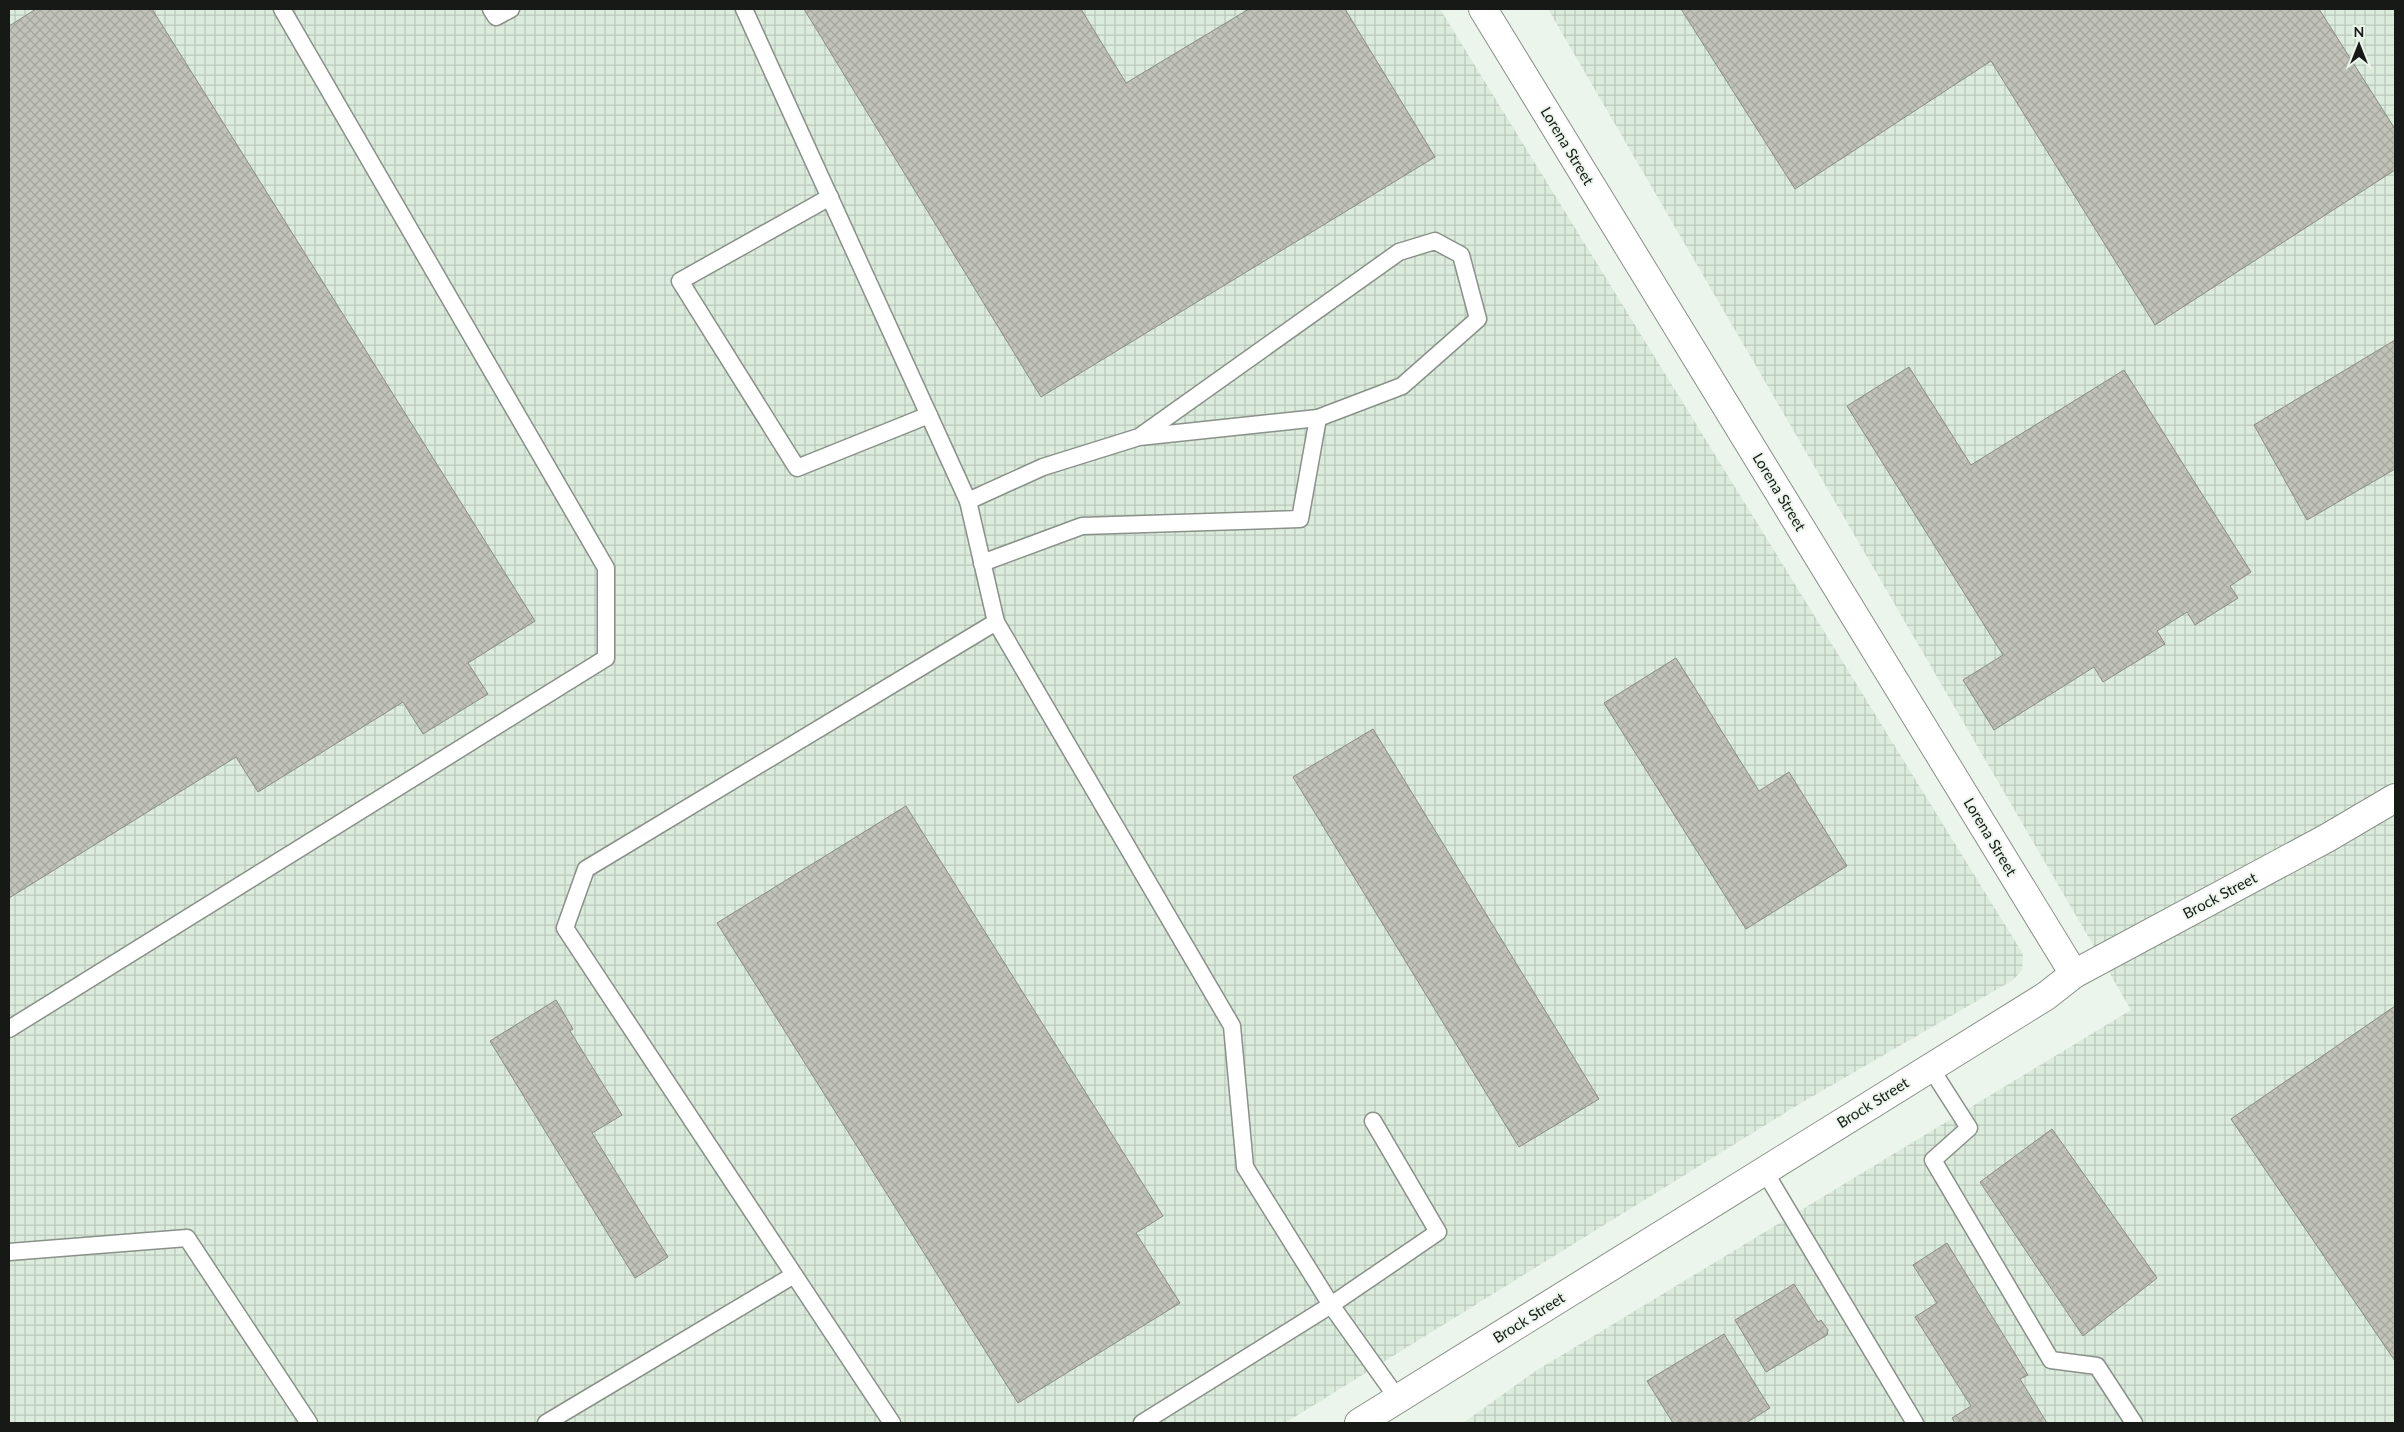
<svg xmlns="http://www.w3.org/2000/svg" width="2404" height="1432" font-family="Lato,sans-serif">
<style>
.industrial{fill:url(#industrial-grid)}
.building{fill:url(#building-cross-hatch);stroke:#8b8d82}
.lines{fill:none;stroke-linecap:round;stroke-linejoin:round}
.lane-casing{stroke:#899189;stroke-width:19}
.street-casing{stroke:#899189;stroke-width:30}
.lane{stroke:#fff;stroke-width:16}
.street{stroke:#fff;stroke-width:28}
.labels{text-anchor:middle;stroke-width:4;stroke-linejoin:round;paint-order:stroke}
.street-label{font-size:15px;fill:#161916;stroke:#ecf5ec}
</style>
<defs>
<pattern id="industrial-grid" width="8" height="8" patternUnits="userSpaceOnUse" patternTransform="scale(1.25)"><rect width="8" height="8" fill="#dbebdc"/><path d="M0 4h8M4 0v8" fill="none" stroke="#bbc9bc"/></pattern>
<pattern id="building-cross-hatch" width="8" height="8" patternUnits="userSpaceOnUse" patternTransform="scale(1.25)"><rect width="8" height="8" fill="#c1c3b8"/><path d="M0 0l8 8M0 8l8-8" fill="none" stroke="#a5a79d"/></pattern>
</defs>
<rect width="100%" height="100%" fill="#ecf5ec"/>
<g class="industrial">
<path d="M9 9H1440L2023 954 2022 970 2013 980 1796 1106 1285 1423H9Z"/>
<path d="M1548 9H2395V1423H1463L1534 1372 2131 1010Z"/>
</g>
<g class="building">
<path d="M36 9H152L535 621 468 663 488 694 423 734 403 702 258 792 236 757 9 898V26Z"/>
<path d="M804 9H1081L1126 83 1249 9H1345L1435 157 1041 397Z"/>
<path d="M1681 9H2319L2395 129V170L2155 325 1991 61 1795 189Z"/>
<path d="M2395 340V469L2307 520 2254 425Z"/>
<path d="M1909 367 1971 465 2124 370 2251 572 2230 586 2238 598 2195 625 2187 612 2157 631 2165 644 2103 682 2094 667 1994 730 1963 680 2003 655 1847 406Z"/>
<path d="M1676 658 1759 791 1789 772 1847 866 1746 929 1604 703Z"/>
<path d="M1373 729 1599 1099 1519 1147 1293 777Z"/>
<path d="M906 806 1163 1216 1136 1233 1180 1303 1018 1403 717 923Z"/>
<path d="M556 1000 573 1029 570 1031 622 1115 592 1133 668 1257 635 1278 490 1041Z"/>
<path d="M2395 1006V1361L2231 1119Z"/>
<path d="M2052 1129 2157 1278 2083 1336 1980 1182Z"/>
<path d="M1947 1243 2028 1375 2020 1379 2047 1423H1955L1952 1418 1971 1406 1915 1317 1937 1303 1913 1265Z"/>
<path d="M1794 1284 1818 1322 1821 1320 1828 1330 1827 1335 1766 1372 1735 1320Z"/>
<path d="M1724 1334 1770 1408 1746 1423H1673L1647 1381Z"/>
</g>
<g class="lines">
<defs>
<g id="lane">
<path d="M491 9 496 17 511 9"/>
<path d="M744 9 968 501 996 622"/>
<path d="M830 197 680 281 797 468 929 415"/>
<path d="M968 501 1043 467 1139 437 1318 418 1402 386 1478 319 1461 255 1435 241 1399 252 1139 437"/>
<path d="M982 563 1082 526 1300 519 1318 418"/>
<path d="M9 1029 606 658V568L282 9"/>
<path d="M1930 1067 1969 1128 1933 1160 2051 1360 2097 1366 2134 1423"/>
<path d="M1373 1121 1438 1232 1331 1305 1398 1399"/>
<path d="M1765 1172 1915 1423"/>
<path d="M9 1252 187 1238 309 1423"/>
<path d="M546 1423 794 1275"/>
<path d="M892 1423 565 928 586 869 996 622 1232 1026 1245 1167 1331 1305 1142 1423"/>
</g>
<g id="street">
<path d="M1483 9 2074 974"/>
<path d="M1359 1423 2046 996 2074 974 2327 838 2395 798"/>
</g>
</defs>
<use href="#lane" class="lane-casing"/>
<use href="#street" class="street-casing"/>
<use href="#lane" class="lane"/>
<use href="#street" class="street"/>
</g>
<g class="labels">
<g class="street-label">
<text transform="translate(1567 146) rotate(59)" y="5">Lorena Street</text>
<text transform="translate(1779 492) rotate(59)" y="5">Lorena Street</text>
<text transform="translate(1990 837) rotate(59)" y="5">Lorena Street</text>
<text transform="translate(2220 896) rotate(-28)" y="5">Brock Street</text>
<text transform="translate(1873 1103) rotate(-32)" y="5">Brock Street</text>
<text transform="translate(1529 1318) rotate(-32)" y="5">Brock Street</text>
</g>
</g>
<rect width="2404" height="1432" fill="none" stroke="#161916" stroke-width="20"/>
<g transform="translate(2359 45)" stroke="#ecf5ec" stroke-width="4" paint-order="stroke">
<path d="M0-4L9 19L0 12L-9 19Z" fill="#161916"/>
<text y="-8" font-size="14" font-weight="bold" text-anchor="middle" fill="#161916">N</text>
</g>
</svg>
